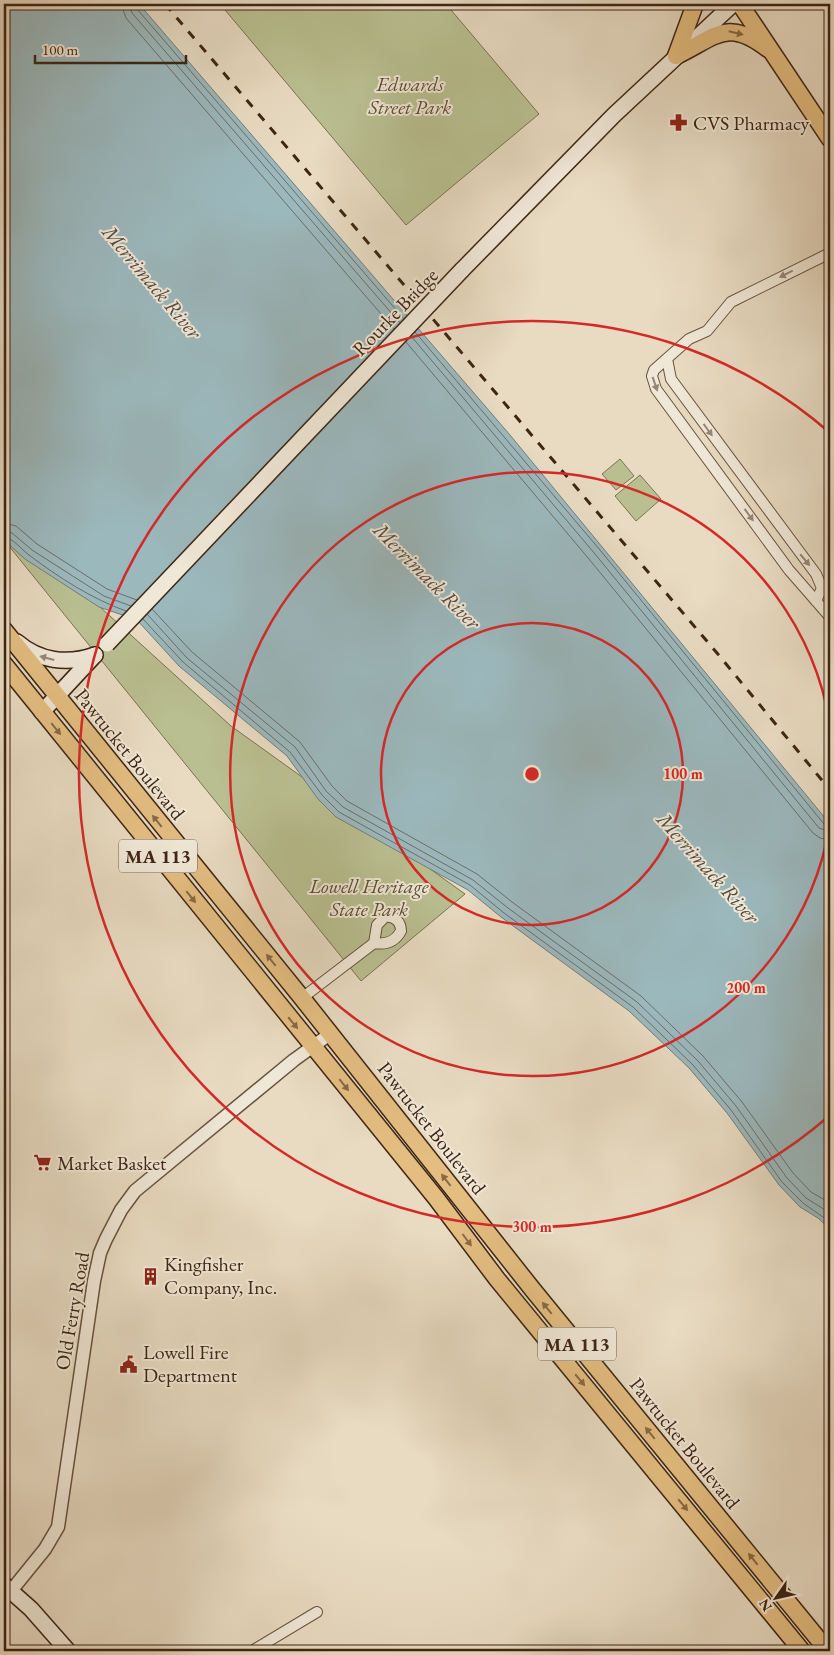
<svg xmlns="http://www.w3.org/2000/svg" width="834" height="1655" font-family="'EB Garamond',serif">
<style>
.green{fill:#b9bf91;stroke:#7c7252}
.water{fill:#9bb8bd;stroke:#767d79}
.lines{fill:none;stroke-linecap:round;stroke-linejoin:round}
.shore{stroke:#6c6e68;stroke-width:1}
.minor-casing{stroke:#685240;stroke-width:12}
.tertiary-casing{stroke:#685240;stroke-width:15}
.secondary-casing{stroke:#3e2514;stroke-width:18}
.primary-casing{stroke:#3e2514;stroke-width:19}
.minor{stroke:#f0e8d7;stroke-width:10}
.tertiary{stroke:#f0e8d7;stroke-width:12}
.secondary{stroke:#f0e8d7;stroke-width:15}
.primary{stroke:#e4be81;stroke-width:16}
.rail{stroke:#3e2514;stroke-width:3;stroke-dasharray:9 9;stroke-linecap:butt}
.secondary-bridge-casing{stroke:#3e2514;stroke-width:18;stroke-linecap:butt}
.secondary-bridge{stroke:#f0e8d7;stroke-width:15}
.oneway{fill:#896a45}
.oneway2{fill:#978676}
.ring{fill:none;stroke:#d62828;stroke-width:2.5}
.labels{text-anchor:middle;stroke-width:4;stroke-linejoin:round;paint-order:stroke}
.shield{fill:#f0e8d7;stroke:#73604e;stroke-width:1}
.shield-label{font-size:19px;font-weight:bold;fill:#3e2514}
.park-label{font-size:20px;font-style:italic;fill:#5d4c33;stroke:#f0e8d7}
.poi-label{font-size:20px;fill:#3e2514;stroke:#f0e8d7;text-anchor:start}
.street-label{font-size:20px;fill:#3e2514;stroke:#f0e8d7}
.water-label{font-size:21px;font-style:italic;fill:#554a3e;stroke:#f0e8d7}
.centre{fill:#d62828;stroke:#f0e8d7;stroke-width:2.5}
.ring-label{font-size:15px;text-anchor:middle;font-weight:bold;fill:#d62828;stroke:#f0e8d7;stroke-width:4;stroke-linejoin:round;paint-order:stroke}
</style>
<rect width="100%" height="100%" fill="#e8dbc2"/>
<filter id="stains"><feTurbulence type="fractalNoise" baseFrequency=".004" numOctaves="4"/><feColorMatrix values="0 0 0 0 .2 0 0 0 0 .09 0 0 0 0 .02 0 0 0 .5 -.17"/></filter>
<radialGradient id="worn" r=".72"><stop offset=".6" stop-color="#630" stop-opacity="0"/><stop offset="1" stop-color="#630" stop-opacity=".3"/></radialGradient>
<g class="green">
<path d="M220 4H446L539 114 406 225Z"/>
<path d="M620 459 634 476 616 490 602 474Z"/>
<path d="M640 475 661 499 636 521 615 496Z"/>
<path d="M4 509 67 577 231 726 465 894 361 981 4 540Z"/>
</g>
<path class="water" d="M4 4H139L510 435 830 824V1229L818 1218 800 1207 779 1185 727 1113 689 1068 629 1011 501 917 468 890 336 817 318 799 287 756 179 666 137 620 99 607 25 559 4 540Z"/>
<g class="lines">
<g class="shore">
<path d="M121 4 126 18 394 329"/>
<path d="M129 4 132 13 400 323"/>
<path d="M135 4 137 9 404 319"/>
<path d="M415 332 600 550 824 824 830 826"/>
<path d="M411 336 595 554 819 828 830 832"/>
<path d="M406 342 589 559 813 833 820 838 830 840"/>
<path d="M4 523 16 526 37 544 107 589 137 600"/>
<path d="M4 531 12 533 32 550 104 596 131 606"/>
<path d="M4 537C13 538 21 549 29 555 58 577 92 599 126 611"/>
<path d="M152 609 192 652 300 742 332 786 347 801 477 874 512 902 641 996 703 1056 742 1102 793 1173 811 1192 830 1203"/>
<path d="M147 614 187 658 295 747 326 791 343 807 473 880 508 908 637 1002 698 1061 736 1106 787 1178 806 1198 830 1213"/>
<path d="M143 619 183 662 290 752 322 795 339 812 470 885 504 913 633 1007 693 1065 731 1110 782 1182 803 1203 830 1222"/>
</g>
<defs>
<g id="minor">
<path d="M830 253 731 302 707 331 689 339 654 370 652 376 656 389 789 570 830 617"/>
<path d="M667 359 671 379 816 574 822 588 816 601"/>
<path d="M302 998 374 943 377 925 385 917C394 916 401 921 401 931 395 942 386 945 374 943"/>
<path d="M252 1651 317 1612"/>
</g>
<path id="tertiary" d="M11 1591 45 1549 58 1527 94 1281 100 1253 106 1239 121 1210 135 1191 294 1060 330 1034"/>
<g id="secondary">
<path d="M462 270 614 115 733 4"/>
<path d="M17 642C39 661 67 665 95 655"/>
<path d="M42 712 95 655"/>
<path d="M4 1585 31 1609 68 1651"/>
</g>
<g id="primary">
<path d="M740 4 830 139"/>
<path d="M676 56C716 37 727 17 768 49"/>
<path d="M676 56 695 4"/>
<path d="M4 630 302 998 533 1290 828 1651"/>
<path d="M4 664 436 1198 497 1279 802 1651"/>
</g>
</defs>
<use href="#minor" class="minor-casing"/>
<use href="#tertiary" class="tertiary-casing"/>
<use href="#secondary" class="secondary-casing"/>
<use href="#primary" class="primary-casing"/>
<use href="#minor" class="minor"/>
<use href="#tertiary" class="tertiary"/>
<use href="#secondary" class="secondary"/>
<use href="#primary" class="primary"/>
<path class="rail" d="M165 4 717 653 830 790"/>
<defs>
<path id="secondary-bridge" d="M107 644 462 270"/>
</defs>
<use href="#secondary-bridge" class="secondary-bridge-casing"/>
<use href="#secondary-bridge" class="secondary-bridge"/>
</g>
<defs><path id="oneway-solid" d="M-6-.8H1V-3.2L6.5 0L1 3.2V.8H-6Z" transform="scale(1.25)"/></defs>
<g class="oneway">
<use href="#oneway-solid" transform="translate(736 33) rotate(13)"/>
<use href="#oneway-solid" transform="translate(56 729) rotate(51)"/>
<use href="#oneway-solid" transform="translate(157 821) rotate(-129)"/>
<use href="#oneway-solid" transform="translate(191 897) rotate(51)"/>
<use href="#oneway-solid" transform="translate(271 960) rotate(-129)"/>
<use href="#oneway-solid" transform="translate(293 1023) rotate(50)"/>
<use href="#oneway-solid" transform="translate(344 1085) rotate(51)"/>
<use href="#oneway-solid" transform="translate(446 1180) rotate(-128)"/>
<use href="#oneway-solid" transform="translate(467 1240) rotate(53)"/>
<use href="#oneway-solid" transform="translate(547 1308) rotate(-129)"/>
<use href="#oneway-solid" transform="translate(580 1380) rotate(50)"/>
<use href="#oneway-solid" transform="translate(650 1433) rotate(-129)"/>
<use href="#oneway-solid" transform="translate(683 1505) rotate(50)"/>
<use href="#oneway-solid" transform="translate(753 1559) rotate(-129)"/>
</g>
<g class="oneway2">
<use href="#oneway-solid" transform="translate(786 274) rotate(153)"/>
<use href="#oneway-solid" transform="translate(655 384) rotate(71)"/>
<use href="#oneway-solid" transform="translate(708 430) rotate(54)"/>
<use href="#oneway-solid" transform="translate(749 515) rotate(54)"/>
<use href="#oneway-solid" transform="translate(805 560) rotate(50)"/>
<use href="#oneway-solid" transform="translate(47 658) rotate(-165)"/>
</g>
<g class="ring">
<circle cx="532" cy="774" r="151"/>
<path d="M830 824A302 302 0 1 1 830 724"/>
<path d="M829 1116A453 453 0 1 1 829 432"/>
</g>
<defs>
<symbol id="pharmacy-bare" viewBox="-9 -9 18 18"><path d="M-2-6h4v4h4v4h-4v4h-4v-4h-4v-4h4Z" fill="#8f2418" stroke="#f0e8d7" stroke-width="2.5" paint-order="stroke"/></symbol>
<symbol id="supermarket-bare" viewBox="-9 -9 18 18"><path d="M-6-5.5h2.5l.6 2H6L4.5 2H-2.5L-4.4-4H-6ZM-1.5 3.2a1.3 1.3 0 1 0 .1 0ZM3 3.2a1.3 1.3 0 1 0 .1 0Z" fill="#8f2418" stroke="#f0e8d7" stroke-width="2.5" paint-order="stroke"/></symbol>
<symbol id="building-bare" viewBox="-9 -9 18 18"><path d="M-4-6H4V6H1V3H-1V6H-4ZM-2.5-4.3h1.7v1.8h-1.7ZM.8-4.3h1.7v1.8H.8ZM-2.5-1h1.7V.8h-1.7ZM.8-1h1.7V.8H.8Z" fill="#8f2418" stroke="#f0e8d7" stroke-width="2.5" paint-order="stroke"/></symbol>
<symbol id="civic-bare" viewBox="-9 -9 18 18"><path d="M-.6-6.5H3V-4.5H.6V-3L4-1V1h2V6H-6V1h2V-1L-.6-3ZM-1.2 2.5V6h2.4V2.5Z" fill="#8f2418" stroke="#f0e8d7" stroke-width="2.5" paint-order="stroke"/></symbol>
</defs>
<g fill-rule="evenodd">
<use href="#pharmacy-bare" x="666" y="110" width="25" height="25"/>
<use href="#supermarket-bare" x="30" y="1150" width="25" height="25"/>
<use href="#building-bare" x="138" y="1264" width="25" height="25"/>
<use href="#civic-bare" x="116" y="1352" width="25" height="25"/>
</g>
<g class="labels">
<g class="shield">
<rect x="119" y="839.5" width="78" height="33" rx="4"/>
<rect x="538" y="1327.5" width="78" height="33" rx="4"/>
</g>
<g class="shield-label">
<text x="158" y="863">MA 113</text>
<text x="577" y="1351">MA 113</text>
</g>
<g class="park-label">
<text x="410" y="91">Edwards<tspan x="410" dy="23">Street Park</tspan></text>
<text x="369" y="893">Lowell Heritage<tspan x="369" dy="23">State Park</tspan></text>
</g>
<g class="poi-label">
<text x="693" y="130">CVS Pharmacy</text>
<text x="57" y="1170">Market Basket</text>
<text x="164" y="1271">Kingfisher<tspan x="164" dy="23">Company, Inc.</tspan></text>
<text x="143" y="1359">Lowell Fire<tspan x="143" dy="23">Department</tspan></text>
</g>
<g class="street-label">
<text transform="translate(395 312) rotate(-46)" y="7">Rourke Bridge</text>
<text transform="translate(130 754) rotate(51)" y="7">Pawtucket Boulevard</text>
<text transform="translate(432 1128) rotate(52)" y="7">Pawtucket Boulevard</text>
<text transform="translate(72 1311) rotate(-80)" y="7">Old Ferry Road</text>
<text transform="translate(685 1443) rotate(51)" y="7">Pawtucket Boulevard</text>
</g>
<g class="water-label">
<text transform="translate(152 282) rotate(50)" y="7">Merrimack River</text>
<text transform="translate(427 576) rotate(45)" y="7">Merrimack River</text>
<text transform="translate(708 868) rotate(48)" y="7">Merrimack River</text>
</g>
</g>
<circle cx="532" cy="774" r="8" class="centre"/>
<g class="ring-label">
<text x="683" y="779">100 m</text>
<text x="746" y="993">200 m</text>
<text x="532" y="1232">300 m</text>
</g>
<rect width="834" height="1655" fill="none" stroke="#e8dbc2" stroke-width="20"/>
<rect x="5" y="5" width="824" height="1645" fill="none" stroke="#3e2514" stroke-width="2.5"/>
<rect x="10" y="10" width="814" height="1635" fill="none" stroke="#3e2514"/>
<g transform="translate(776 1598) rotate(236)" stroke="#f0e8d7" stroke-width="4" paint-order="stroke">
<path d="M0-4L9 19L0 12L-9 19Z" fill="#3e2514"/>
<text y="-8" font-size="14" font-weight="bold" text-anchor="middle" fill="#3e2514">N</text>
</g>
<path d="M35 55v8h151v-8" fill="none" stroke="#3e2514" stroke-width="2.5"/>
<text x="42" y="55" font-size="15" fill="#3e2514" stroke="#f0e8d7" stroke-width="4" paint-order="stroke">100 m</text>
<rect width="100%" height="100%" filter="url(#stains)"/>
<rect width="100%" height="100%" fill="url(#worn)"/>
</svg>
